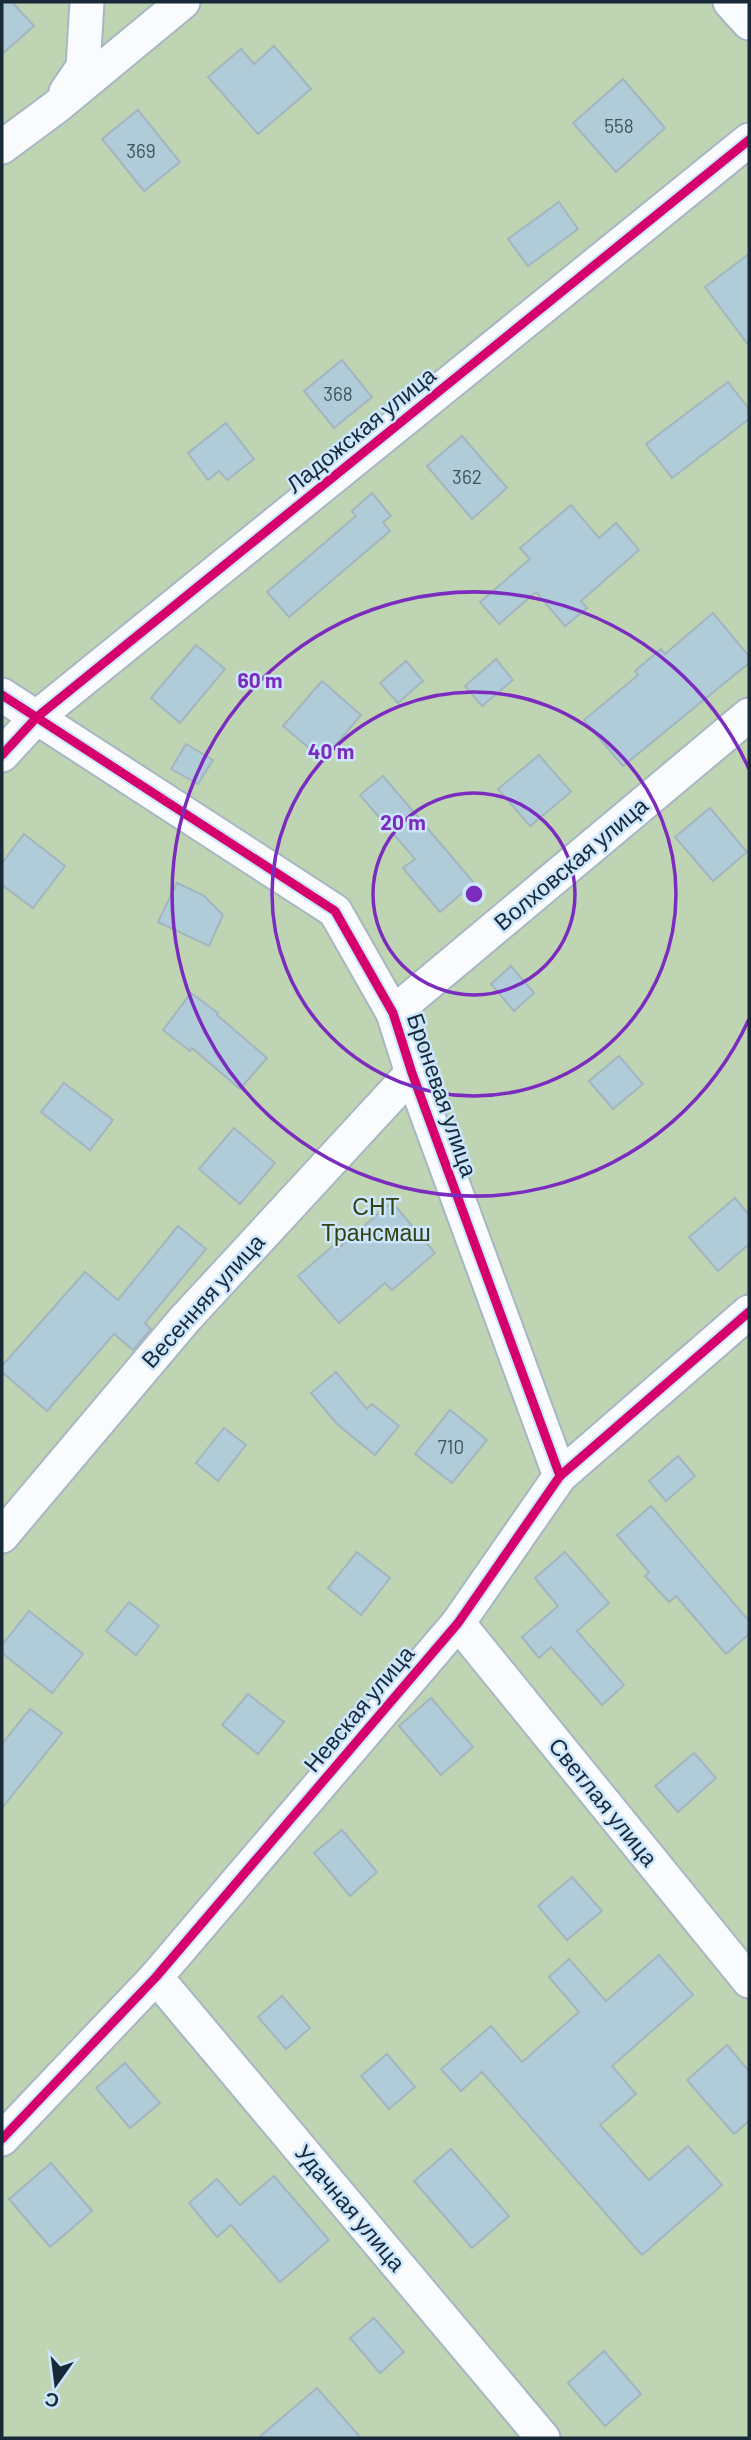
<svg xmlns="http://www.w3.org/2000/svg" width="751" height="2440" font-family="Barlow,sans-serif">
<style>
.garden{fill:#bfd4b3}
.building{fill:#b0ccd9;stroke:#a3b5bf;stroke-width:2}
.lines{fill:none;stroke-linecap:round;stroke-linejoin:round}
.minor-casing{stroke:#a7b6c3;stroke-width:37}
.minor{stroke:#f9fbfd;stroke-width:33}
.cycleway-casing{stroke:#cbe6fd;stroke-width:13}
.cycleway{stroke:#d6006c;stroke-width:9}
.ring{fill:none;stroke:#7b2cbf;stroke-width:3.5}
.labels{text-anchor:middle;stroke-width:5;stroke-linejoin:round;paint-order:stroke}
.number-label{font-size:19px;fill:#3e5260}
.street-label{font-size:23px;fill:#182938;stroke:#cbe6fd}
.park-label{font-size:23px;fill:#334113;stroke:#cbe6fd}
.centre{fill:#7b2cbf;stroke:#cbe6fd;stroke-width:3.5}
.ring-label{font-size:21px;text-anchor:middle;font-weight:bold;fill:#7b2cbf;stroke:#cbe6fd;stroke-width:5;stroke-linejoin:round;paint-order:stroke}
</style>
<rect width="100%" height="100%" fill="#d6e5f2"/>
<rect class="garden" x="2" y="2" width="747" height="2436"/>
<g class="building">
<path d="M2 2H12L34 26 2 54Z"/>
<path d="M274 46 311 89 258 134 208 77 241 49 254 64Z"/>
<path d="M623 79 665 128 616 172 573 123Z"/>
<path d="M138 110 180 162 144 191 102 139Z"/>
<path d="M559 202 578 229 528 266 508 239Z"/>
<path d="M749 254V346L705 287Z"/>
<path d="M342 360 372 397 334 428 304 391Z"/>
<path d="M728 382 749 409V419L672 478 646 444Z"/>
<path d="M226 423 254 459 227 480 219 471 208 480 188 453Z"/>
<path d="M462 436 507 488 472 519 427 466Z"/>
<path d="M372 493 391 516 383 522 390 531 289 617 267 592 356 516 352 511Z"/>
<path d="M571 505 599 538 616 523 639 550 581 601 587 608 565 626 536 592 499 624 480 602 530 559 520 548Z"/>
<path d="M713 613 749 656V663L623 766 584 720 638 675 635 671 661 649 665 654Z"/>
<path d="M196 645 225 669 180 723 151 698Z"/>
<path d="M496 659 513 680 482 706 465 686Z"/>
<path d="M406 661 423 681 398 703 380 683Z"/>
<path d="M322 681 361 715 323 760 283 726Z"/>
<path d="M186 744 213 760 198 784 171 769Z"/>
<path d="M539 755 571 792 530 826 498 789Z"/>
<path d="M383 776 474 883 440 912 403 868 415 859 360 795Z"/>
<path d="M710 808 747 852 713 881 675 837Z"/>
<path d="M24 834 65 866 33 908 2 885V863Z"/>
<path d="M177 883 203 895 223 915 209 946 158 922Z"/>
<path d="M511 966 534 993 514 1011 491 984Z"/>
<path d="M191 993 218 1013 217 1015 267 1058 240 1089 192 1048 190 1051 163 1030Z"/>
<path d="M619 1056 643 1084 613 1109 589 1081Z"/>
<path d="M64 1083 113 1120 90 1150 41 1112Z"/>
<path d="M234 1128 275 1163 240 1204 199 1169Z"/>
<path d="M735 1198 749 1215V1244L718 1271 689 1237Z"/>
<path d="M392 1202 435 1253 392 1290 385 1283 339 1323 298 1276 334 1245 337 1249Z"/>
<path d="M178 1226 206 1249 145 1323 151 1329 133 1350 114 1334 47 1411 2 1372V1366L85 1272 118 1300Z"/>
<path d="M336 1372 367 1409 372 1404 399 1426 375 1455 337 1424 311 1393Z"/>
<path d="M450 1410 487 1440 452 1483 415 1454Z"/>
<path d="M224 1428 246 1445 218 1481 196 1463Z"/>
<path d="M678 1456 695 1476 666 1501 649 1481Z"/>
<path d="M651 1506 749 1621V1634L726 1654 676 1596 669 1602 645 1576 649 1572 617 1535Z"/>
<path d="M357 1552 390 1578 361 1615 328 1588Z"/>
<path d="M565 1552 609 1603 577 1631 624 1685 602 1705 551 1647 539 1658 522 1637 558 1606 535 1578Z"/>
<path d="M129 1602 159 1626 136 1655 106 1631Z"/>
<path d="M29 1611 83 1654 52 1693 2 1653V1645Z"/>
<path d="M248 1694 284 1722 258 1754 222 1725Z"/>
<path d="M431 1698 473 1747 441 1775 399 1726Z"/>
<path d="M30 1709 62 1733 2 1808V1744Z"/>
<path d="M694 1753 716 1778 678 1812 655 1786Z"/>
<path d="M342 1830 377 1872 350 1896 314 1853Z"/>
<path d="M572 1877 602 1911 567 1940 538 1906Z"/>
<path d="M659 1955 693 1995 612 2066 636 2094 600 2125 649 2180 688 2146 722 2185 642 2255 482 2072 461 2091 441 2069 491 2026 522 2062 579 2012 549 1977 569 1959 606 2001Z"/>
<path d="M282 1996 310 2028 286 2049 258 2017Z"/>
<path d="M727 2045 749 2071V2121L734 2134 687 2080Z"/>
<path d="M387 2054 415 2087 389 2109 361 2076Z"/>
<path d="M125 2063 160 2103 130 2128 96 2088Z"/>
<path d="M451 2149 509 2216 472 2248 414 2181Z"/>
<path d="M51 2163 92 2211 50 2247 9 2199Z"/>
<path d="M274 2176 329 2240 280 2282 231 2225 217 2237 189 2203 217 2179 240 2205Z"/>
<path d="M374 2318 404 2352 380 2373 350 2338Z"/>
<path d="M604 2351 641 2394 605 2426 568 2383Z"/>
<path d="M317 2388 361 2438H258Z"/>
</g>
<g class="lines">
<defs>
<g id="minor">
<path d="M730 2 749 23"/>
<path d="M66 92 83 67 87 2"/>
<path d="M2 147 56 107 183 2"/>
<path d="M2 695 335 911 393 1013 412 1073 560 1476"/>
<path d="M2 755 37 717 749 140"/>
<path d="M393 1013 749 715"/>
<path d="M2 1536 184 1320 412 1073"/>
<path d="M458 1623 749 1981"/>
<path d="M156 1977 543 2438"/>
<path d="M2 2139 156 1977 458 1623 560 1476 749 1312"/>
</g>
</defs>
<use href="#minor" class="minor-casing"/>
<use href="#minor" class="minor"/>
<defs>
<g id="cycleway">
<path d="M2 695 335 911 393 1013 412 1073 560 1476"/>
<path d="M2 755 37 717 749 140"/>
<path d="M2 2139 156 1977 458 1623 560 1476 749 1312"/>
</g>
</defs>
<use href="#cycleway" class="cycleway-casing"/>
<use href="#cycleway" class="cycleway"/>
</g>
<g class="ring">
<circle cx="474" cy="894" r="101"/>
<circle cx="474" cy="894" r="202"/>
<path d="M749 1019A302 302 0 1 1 749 769"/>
</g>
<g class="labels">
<g class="number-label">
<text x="619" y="133">558</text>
<text x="141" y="158">369</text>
<text x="338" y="401">368</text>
<text x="467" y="484">362</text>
<text x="451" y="1454">710</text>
</g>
<g class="street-label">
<text transform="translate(361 430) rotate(-39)" y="8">Ладожская улица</text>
<text transform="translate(571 864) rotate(-40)" y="8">Волховская улица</text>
<text transform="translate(442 1095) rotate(71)" y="8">Броневая улица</text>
<text transform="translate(203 1301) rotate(-48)" y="8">Весенняя улица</text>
<text transform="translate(359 1709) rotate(-50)" y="8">Невская улица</text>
<text transform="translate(603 1802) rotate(51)" y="8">Светлая улица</text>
<text transform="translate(350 2208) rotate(50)" y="8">Удачная улица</text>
</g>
<g class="park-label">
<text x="376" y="1215">СНТ<tspan x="376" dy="26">Трансмаш</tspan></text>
</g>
</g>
<circle cx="474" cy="894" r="10" class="centre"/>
<g class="ring-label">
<text x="260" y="688">60 m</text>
<text x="331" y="759">40 m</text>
<text x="403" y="830">20 m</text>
</g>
<rect width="751" height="2440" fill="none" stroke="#182938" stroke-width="7"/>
<g transform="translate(56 2384) rotate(194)" stroke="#cbe6fd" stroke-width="5" paint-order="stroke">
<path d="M0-5L12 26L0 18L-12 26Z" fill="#182938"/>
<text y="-10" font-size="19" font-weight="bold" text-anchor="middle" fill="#182938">С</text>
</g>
</svg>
